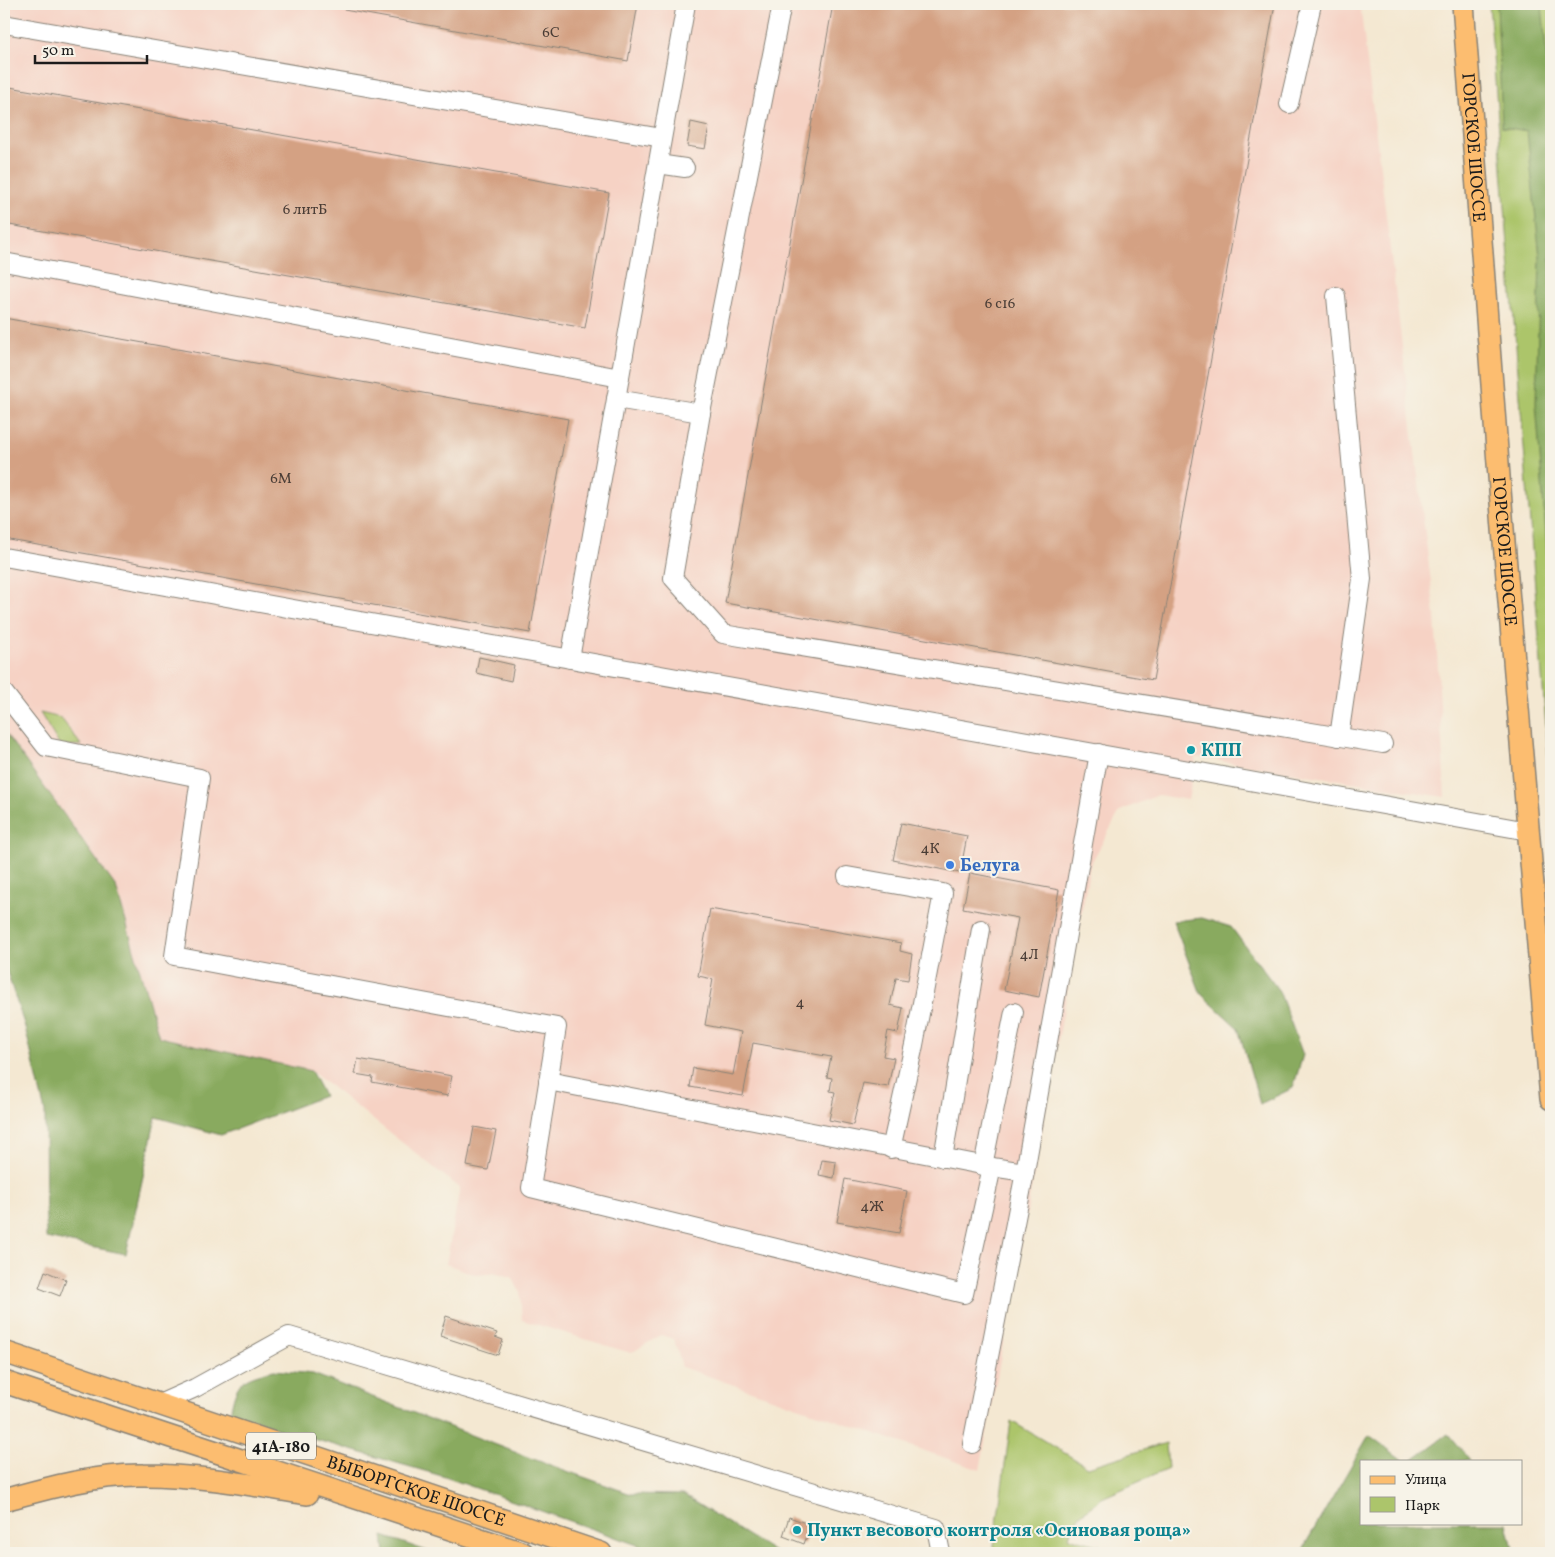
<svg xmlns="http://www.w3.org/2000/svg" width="1555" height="1557" font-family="Vollkorn,serif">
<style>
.built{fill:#f6d2c4}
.green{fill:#acc56b;stroke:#647044}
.forest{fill:#89aa5f;stroke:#52633e}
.building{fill:#d4a183}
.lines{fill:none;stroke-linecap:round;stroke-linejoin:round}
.minor-casing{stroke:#888277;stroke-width:20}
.major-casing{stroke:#888277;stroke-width:24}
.minor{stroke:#fff;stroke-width:18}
.major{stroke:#fcbd6f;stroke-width:21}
.culture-dot{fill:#0f9aa8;stroke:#f7f3e8;stroke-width:2}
.shop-dot{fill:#3f7fe0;stroke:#f7f3e8;stroke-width:2}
.labels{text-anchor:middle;stroke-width:4;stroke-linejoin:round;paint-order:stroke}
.number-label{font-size:15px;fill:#4a3d36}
.shield{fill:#f7f3e8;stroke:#5e5c59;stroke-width:1}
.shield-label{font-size:16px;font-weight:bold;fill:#1c1c1c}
.street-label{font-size:18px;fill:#1c1c1c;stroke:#f7f3e8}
.culture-label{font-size:18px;font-weight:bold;fill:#0d838f;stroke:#f7f3e8;text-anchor:start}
.shop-label{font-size:18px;font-weight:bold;fill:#366cbe;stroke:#f7f3e8;text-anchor:start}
</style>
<rect width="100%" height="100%" fill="#f7f3e8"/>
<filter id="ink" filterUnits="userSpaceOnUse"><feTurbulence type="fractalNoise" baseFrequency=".02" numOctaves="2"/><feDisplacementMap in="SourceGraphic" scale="10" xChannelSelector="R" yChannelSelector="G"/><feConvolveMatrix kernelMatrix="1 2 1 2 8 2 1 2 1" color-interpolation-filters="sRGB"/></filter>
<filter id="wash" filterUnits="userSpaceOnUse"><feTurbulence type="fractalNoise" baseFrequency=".0096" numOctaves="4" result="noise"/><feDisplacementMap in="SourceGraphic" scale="20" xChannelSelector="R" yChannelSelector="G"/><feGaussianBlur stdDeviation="1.12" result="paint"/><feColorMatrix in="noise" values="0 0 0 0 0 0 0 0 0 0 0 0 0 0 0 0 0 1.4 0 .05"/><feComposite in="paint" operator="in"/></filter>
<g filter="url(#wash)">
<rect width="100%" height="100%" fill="#f4e8d2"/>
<path class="built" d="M4 4H1360L1435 615 1445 797 1196 757 1188 800 1158 795 1120 811 1090 865 980 1470 682 1367 674 1339 661 1335 631 1353 522 1320 520 1292 512 1277 497 1273 477 1275 446 1264 460 1188 311 1071 159 1037 116 887 4 731Z"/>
<g class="green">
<path d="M1489 4H1551V790Z"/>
<path d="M40 713 61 718 81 745 60 746Z"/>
<path d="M1011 1421 1088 1467 1166 1443 1168 1469 1102 1498 1080 1515 1068 1537 1099 1545 1111 1553H993Z"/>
</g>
<g class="forest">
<path d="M1497 4H1542L1551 107V602L1536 403 1540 258 1527 131 1502 127Z"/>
<path d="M4 731 116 887 159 1037 311 1071 324 1096 221 1135 156 1117 126 1254 46 1238 45 1112 25 1027 4 963Z"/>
<path d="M1202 918 1231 927 1279 991 1303 1055 1293 1088 1260 1104 1238 1028 1201 994 1173 921Z"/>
<path d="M274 1370 313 1374 525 1456 631 1494 683 1495 776 1553H660L442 1476 230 1415C236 1380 241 1378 274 1370Z"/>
<path d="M1448 1434 1470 1461H1411Z"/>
<path d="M1369 1435 1404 1461H1361V1523H1507L1514 1553H1302L1306 1543Z"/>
<path d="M383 1536 433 1553H385Z"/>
</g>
<g id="blocks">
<g class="building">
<path d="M344 4H638L628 61 344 10Z"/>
<path d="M833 4H1275L1153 680 725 603Z"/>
<path d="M4 86 609 193 585 328 4 224Z"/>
<path d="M691 122 709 126 705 149 687 146Z"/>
<path d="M4 318 568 419 530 633 4 539Z"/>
<path d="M479 657 514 665 511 681 476 673Z"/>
<path d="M901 823 967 836 960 873 893 860Z"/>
<path d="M970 873 1059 890 1039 997 1004 990 1018 918 963 908Z"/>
<path d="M710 909 901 943 900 951 912 954 908 980 896 978 890 1005 903 1008 898 1033 888 1031 883 1056 894 1058 888 1087 863 1083 853 1125 829 1120 835 1092 830 1091 832 1078 827 1077 831 1057 753 1043 743 1096 690 1087 693 1068 733 1075 741 1032 705 1025 713 979 698 976Z"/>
<path d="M358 1059 452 1076 448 1096 372 1082 373 1077 355 1074Z"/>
<path d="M474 1127 496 1131 488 1170 467 1166Z"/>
<path d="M822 1160 836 1162 834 1178 819 1175Z"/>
<path d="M845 1179 907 1191 899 1233 837 1222Z"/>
<path d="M45 1271 66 1280 60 1296 39 1288Z"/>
<path d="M446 1316 497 1333 495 1337 503 1340 498 1355 440 1336Z"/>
<path d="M789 1517 811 1525 804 1544 783 1536Z"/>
</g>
</g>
</g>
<g filter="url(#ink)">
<use href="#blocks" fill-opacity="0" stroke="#888277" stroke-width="1"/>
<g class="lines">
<defs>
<g id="minor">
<path d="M782 4 701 413 673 578 723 634 1383 744"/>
<path d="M4 24 662 138"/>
<path d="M1289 104 1312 4"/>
<path d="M658 164 685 168"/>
<path d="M4 262 620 378"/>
<path d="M1336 296 1362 579 1339 737"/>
<path d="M616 399 701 413"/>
<path d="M4 557 1528 831"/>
<path d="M570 659 686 4"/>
<path d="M4 693 46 747 200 778 174 956 557 1027 531 1188 964 1294 992 1167 1025 1172"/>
<path d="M847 876 943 893 914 1045 891 1149"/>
<path d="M548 1081 992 1167"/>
<path d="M943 1158 981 929"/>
<path d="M983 1166 1014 1012"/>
<path d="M157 1405 195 1388 289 1336 936 1528 941 1553"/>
<path d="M972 1444 1025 1172 1099 753"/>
</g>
<g id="major">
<path id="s1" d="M1463 4 1504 542 1551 1099"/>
<path id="s2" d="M4 1352 601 1553"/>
<path d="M4 1382 523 1553"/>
<path d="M4 1500C47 1488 99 1474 143 1475 199 1475 252 1485 307 1494"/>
</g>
</defs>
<use href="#minor" class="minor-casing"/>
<use href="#major" class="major-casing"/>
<use href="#minor" class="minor"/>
<use href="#major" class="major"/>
</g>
</g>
<g class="culture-dot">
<circle cx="1191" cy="750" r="5"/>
<circle cx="797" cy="1530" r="5"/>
</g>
<circle class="shop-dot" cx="950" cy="865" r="5"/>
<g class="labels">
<g class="number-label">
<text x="551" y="37">6С</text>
<text x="305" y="214">6 литБ</text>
<text x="1000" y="308">6 с16</text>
<text x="281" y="483">6М</text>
<text x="930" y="853">4К</text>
<text x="1029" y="959">4Л</text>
<text x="800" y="1007">4</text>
<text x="872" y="1211">4Ж</text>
</g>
<rect class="shield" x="246" y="1432.5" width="70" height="27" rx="4"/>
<g class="shield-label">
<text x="281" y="1452">41А-180</text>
</g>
<g class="street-label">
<text dy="6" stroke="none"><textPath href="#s1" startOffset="144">ГОРСКОЕ ШОССЕ</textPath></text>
<text dy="6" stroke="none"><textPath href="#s1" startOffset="549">ГОРСКОЕ ШОССЕ</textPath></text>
<text dy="6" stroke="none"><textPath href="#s2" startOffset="435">ВЫБОРГСКОЕ ШОССЕ</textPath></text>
</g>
<g class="culture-label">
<text x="1201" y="756">КПП</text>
<text x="807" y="1536">Пункт весового контроля «Осиновая роща»</text>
</g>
<g class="shop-label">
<text x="960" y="871">Белуга</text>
</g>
</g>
<rect width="1555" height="1557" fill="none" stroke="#f7f3e8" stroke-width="20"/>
<rect x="1360" y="1460" width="162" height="65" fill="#f7f3e8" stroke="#9f9d96"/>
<rect x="1370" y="1476" width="25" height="8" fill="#fcbd6f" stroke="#9f9d96"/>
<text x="1405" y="1484" font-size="15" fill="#1c1c1c">Улица</text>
<rect x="1370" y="1497" width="25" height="15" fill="#acc56b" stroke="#9f9d96"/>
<text x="1405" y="1510" font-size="15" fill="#1c1c1c">Парк</text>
<path d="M35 55v8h112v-8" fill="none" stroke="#1c1c1c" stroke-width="2.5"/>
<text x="42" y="55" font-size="15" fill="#1c1c1c" stroke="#f7f3e8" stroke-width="4" paint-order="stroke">50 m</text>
</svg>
